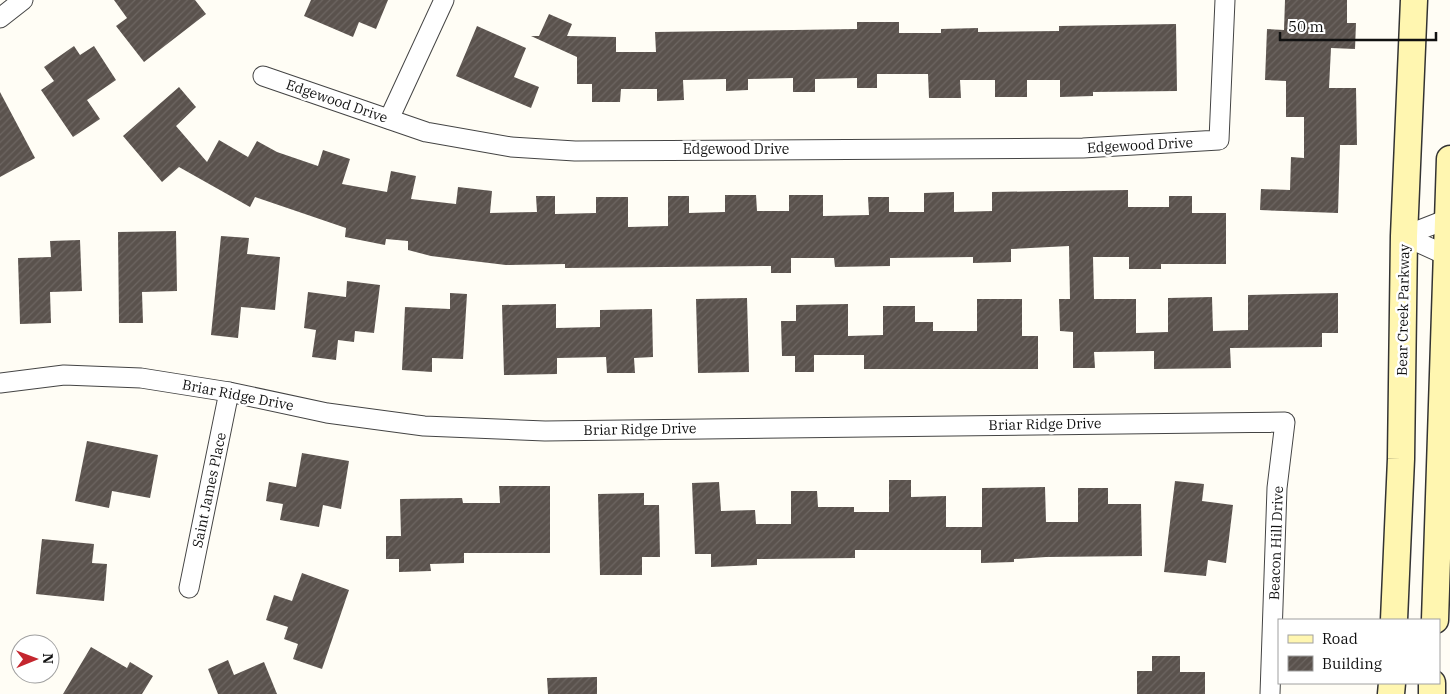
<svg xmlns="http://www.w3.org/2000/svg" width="1450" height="694" font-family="'IBM Plex Serif',serif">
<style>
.building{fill:url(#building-hatch)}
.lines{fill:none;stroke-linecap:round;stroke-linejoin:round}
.minor-casing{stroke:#444;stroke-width:21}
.secondary-casing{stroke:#333;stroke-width:29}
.minor{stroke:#fff;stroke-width:19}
.secondary{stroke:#fff6b0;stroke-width:26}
.labels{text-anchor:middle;stroke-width:5;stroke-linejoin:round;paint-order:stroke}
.street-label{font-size:14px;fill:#111;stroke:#fff}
</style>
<defs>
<pattern id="building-hatch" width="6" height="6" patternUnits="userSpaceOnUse" patternTransform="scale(1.25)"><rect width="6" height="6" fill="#5a524d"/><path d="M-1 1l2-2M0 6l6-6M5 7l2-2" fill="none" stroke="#6d6662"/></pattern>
</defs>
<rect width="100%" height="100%" fill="#fffdf5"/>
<g class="building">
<path d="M114 0H195L206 14 144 62 116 26 127 18Z"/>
<path d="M311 0H388L376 29 359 22 353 37 304 16Z"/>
<path d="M1285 0H1347V23H1356L1355 49 1331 48 1329 88H1356L1357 145H1340L1338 213 1260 210 1261 189 1290 190 1291 157 1304 158V117H1286V81L1265 80 1267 29 1284 30Z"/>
<path d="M549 14 572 24 567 36 616 37V52H656L655 32 857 29V22H899V33H941V29L978 28V32L1059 31V26L1176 24 1177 91 1093 92V96L1060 97V80H1027V97H995V80H960L961 98H929L928 74H877V88H857V78L815 79V92H793V78L748 79V90L726 91V79L683 80 684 100 657 101V89H621L620 102H592V84H577V57L531 36H539Z"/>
<path d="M477 26 526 48 514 77 539 87 531 108 456 76Z"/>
<path d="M74 46 80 55 94 46 116 80 87 100 100 119 73 137 41 90 54 81 44 67Z"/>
<path d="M179 87 196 107 176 126 207 162 219 140 248 157 257 141 277 152 318 166 323 150 350 159 342 184 387 192 391 171 416 176 411 199 456 204 458 187 492 191 490 213 537 212 536 196H555V214L596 213V197H628V227L668 226V196H689V213L725 212V195H756L757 211H789V195H823V216L869 215 868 197H889V212H924V193L954 192V212L992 211V192L1128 190V207H1169V196H1192V213H1226V264H1161V269H1129V257H1093L1094 299H1136V333L1168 332V298L1212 297 1213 331 1248 330V295L1338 293V333H1322V347L1230 348 1231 368 1154 369V351L1094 352 1095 368H1073V332L1060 331 1059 299H1070L1069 246 1011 249V262L973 263V257L890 258V266L835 267 834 258H791V273H771V266L565 268V264L506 265 431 256 408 250V241L386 239 385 245 345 237 346 228 255 197 250 207 179 167 162 182 123 136Z"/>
<path d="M0 92 35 158 0 177Z"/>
<path d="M176 231 177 291 142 292 143 323H119L118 232Z"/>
<path d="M221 236 249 238 247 254 280 257 275 310 241 307 238 338 211 335Z"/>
<path d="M80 240 82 291 50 292 51 323 20 324 18 258 51 257 50 241Z"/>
<path d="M347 281 380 285 374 333 355 331 354 342 338 340 336 360 312 357 316 330 304 328 308 292 346 297Z"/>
<path d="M450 293 467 294 463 359 432 358V372L402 370 405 307 450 309Z"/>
<path d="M747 298 749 372 698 373 696 299Z"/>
<path d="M977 299H1022V336H1038V369H864V355H814V372H795V356H782L781 321H796V305L848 304V336L883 335V306H915V322H933V331H977Z"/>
<path d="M556 304V328L600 327V310L652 309 653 357 634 358 635 373H607L606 357 557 358V374L504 375 502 305Z"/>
<path d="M87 441 158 455 150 498 112 491 109 508 75 501Z"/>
<path d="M302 453 349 461 341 509 323 505 319 527 280 520 283 504 266 501 269 482 296 487Z"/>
<path d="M889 480H911V497L946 496V527H982V488L1045 487 1046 522H1078V488H1108V504H1141L1142 556 1046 557 1014 559V562L981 563V550H855V558L757 559V565L711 567V554H695L692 483 719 482 721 511 755 510 756 524H791V491H817L818 507H854V512H889Z"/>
<path d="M1175 481 1204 484 1202 501 1233 505 1226 563 1208 560 1206 576 1164 572Z"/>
<path d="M499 486H550V553H464V563L430 564 431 571 399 572V559H386V536H401L400 499 462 498 463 503H500Z"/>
<path d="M644 493V505H659L660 557H642V575H600L598 494Z"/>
<path d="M42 539 94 544 92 563 107 564 104 601 36 594Z"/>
<path d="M302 573 349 590 322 669 293 659 298 644 284 639 288 627 266 620 274 595 292 601Z"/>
<path d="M91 647 127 668 130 662 153 676 142 694H63Z"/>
<path d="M1152 656H1180V672H1205V694H1137V671H1152Z"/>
<path d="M228 660 234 675 264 662 277 694H218L208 669Z"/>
<path d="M597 677V694H548L547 678Z"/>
</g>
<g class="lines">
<defs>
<g id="minor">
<path d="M0 18 23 0"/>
<path d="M263 76 426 132 511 147 575 151 1083 148 1219 140 1225 0"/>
<path d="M389 119 444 0"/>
<path d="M1404 236 1450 257"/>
<path d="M1404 236 1450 218"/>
<path d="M0 383 64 375 141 378 229 392 327 413 424 426 545 431 1285 422 1277 488 1270 694"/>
<path d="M189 588 229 392"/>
</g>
<g id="secondary">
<path d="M1394 620 1401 459 1404 236 1414 0"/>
<path d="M1435 620 1450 159"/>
<path d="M1391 694 1392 683"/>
<path d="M1432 694V683"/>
</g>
</defs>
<use href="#minor" class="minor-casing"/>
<use href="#secondary" class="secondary-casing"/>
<use href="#minor" class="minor"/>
<use href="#secondary" class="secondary"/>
</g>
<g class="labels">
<g class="street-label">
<text transform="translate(337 101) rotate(19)" y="5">Edgewood Drive</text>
<text transform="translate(1140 145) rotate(-3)" y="5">Edgewood Drive</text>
<text x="736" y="154">Edgewood Drive</text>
<text transform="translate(1403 310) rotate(-89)" y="5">Bear Creek Parkway</text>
<text transform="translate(238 395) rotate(11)" y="5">Briar Ridge Drive</text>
<text transform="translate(1045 424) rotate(-1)" y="5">Briar Ridge Drive</text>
<text transform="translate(640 429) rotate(-1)" y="5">Briar Ridge Drive</text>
<text transform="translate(209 490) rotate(-78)" y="5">Saint James Place</text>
<text transform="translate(1276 543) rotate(-88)" y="5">Beacon Hill Drive</text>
</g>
</g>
<rect x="1278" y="619" width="162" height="65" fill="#ffffff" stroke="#a0a0a0"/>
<rect x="1288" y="635" width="25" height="8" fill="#fff6b0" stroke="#a0a0a0"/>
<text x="1322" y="644" font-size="15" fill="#111111">Road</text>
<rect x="1288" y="656" width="25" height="15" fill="url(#building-hatch)" stroke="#a0a0a0"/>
<text x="1322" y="669" font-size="15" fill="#111111">Building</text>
<g transform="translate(35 659) rotate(89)"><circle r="24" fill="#ffffff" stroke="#a0a0a0"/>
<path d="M0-4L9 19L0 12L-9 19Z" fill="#c4262e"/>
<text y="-8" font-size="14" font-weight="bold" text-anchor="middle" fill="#111111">N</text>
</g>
<path d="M1280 32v8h156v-8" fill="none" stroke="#111111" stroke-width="2.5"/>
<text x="1288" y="32" font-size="15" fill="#111111" stroke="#ffffff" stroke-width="4" paint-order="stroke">50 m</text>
</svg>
